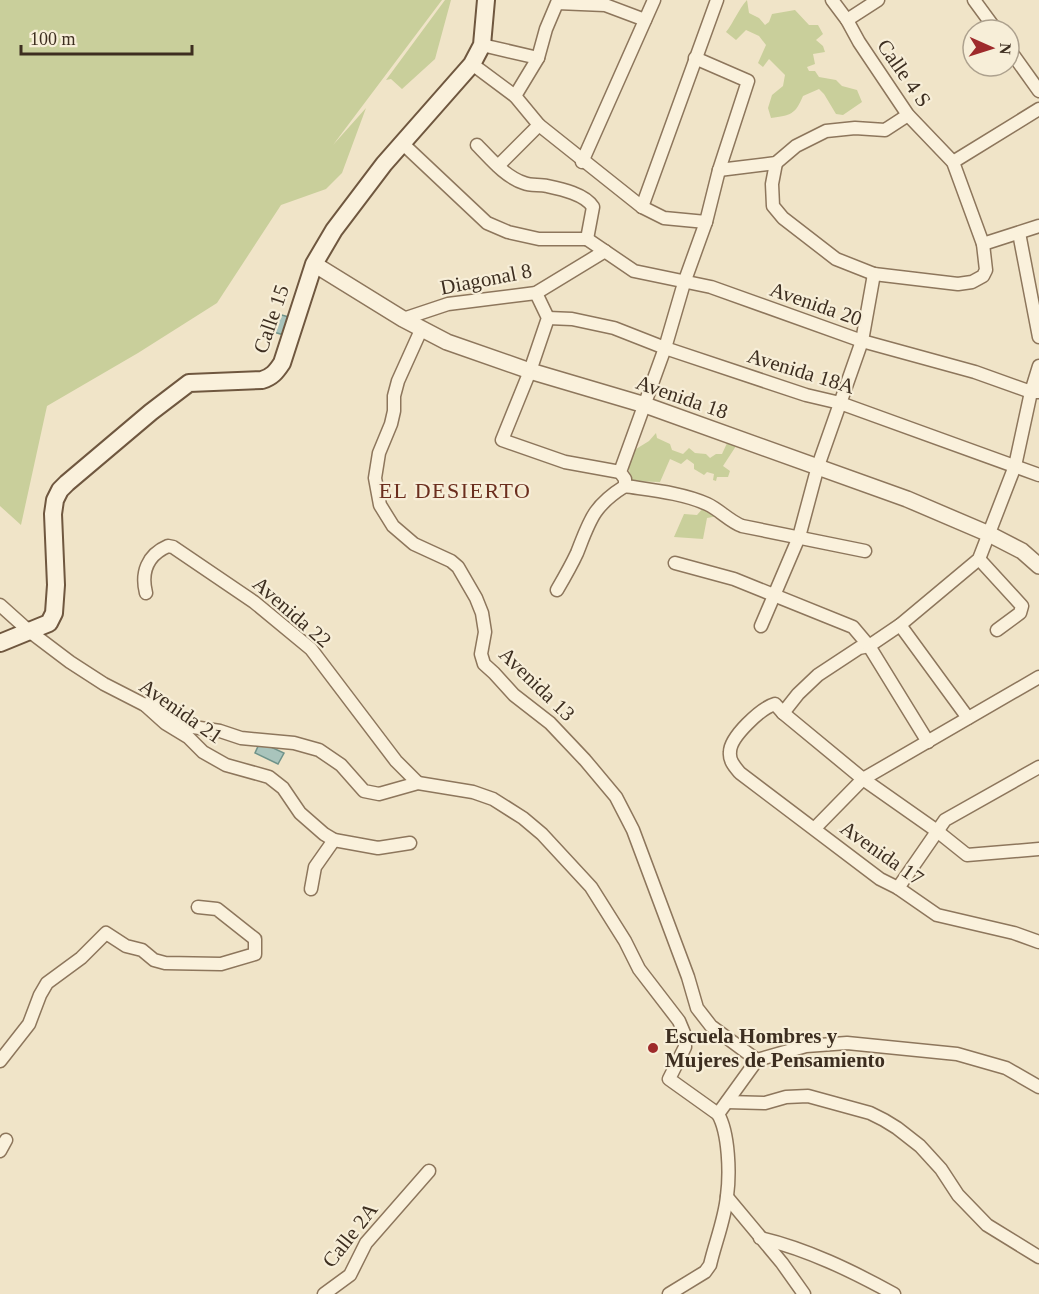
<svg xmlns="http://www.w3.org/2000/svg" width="1039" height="1294" font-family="Georgia,serif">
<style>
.green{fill:#c9cf9b}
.water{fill:#a9c4bc;stroke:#6f938a;stroke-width:1.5}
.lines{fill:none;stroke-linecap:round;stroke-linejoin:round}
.minor-casing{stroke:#8d765c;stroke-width:15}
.tertiary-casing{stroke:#8d765c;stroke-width:18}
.secondary-casing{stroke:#6f573f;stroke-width:20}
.minor{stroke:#faf1dc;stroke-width:12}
.tertiary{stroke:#faf1dc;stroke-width:15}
.secondary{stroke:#faf1dc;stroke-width:16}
.poi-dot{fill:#9e2a2b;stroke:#f7eed8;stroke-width:2}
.labels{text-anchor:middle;stroke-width:4.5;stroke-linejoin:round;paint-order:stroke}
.street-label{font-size:21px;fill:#3d2e20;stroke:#f7eed8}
.poi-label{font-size:21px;font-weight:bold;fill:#3d2e20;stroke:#f7eed8;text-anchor:start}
.neighbourhood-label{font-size:22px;letter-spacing:1.5px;fill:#6b2e1e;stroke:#f7eed8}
</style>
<rect width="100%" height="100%" fill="#f0e4c8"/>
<g class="green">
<path d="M0 0H442L333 145 366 108 342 173 326 189 281 205 217 303 138 353 47 406 21 525 0 506Z"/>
<path d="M445 0H451L435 59 402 89 391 79 386 80Z"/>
<path d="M747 0 749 13 759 18 765 25 769 22 772 14 795 10 809 25H818L823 34 816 40 823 46 825 52 813 54 815 64 807 67 809 71H815L819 77 836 80 842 86 857 90 862 102 843 115 836 114 824 94 819 89 803 96C795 115 791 115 771 118L768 108 772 95 783 86 785 75 769 59 763 67 758 63 766 45 759 36 746 30 736 40 726 32C734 22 738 10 747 0Z"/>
<path d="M656 433 657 438 670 444 672 450 683 454 689 448 695 453 706 454 710 458 716 454H722L728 441 736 446 723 466 730 471 728 477H717L716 481 713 480 714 474 707 472 704 475 694 469V464L687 459 681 464 670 459 660 482 630 481 628 454 649 441Z"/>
<path d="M704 507 718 516 707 518 703 539 674 537 684 514 697 515Z"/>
</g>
<g class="water">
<path d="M278 314 289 317 284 335 270 331 273 318Z"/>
<path d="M260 742 284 753 278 764 255 753Z"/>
</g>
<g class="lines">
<defs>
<g id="minor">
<path d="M974 0 996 30"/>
<path d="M847 20 878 0"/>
<path d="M482 45 538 58"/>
<path d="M1009 49 1039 91"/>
<path d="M472 64 515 96 539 125 642 207 664 218 706 222"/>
<path d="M515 96 538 58 546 29 557 3 605 5 645 20"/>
<path d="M402 143 487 223 508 232 539 239H587"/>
<path d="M477 145C490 158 505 177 524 183 531 186 540 184 547 186 561 189 585 194 593 207L587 239"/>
<path d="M582 162 654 0"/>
<path d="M953 162 1039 109"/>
<path d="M776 163 772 184 773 206 783 218 836 259 874 274 958 284 972 282 983 276 986 270 983 244 953 162 908 115 859 42 847 20 832 0"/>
<path d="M498 166 539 125"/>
<path d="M719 170 776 163 796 146 826 131 855 128 885 130 908 115"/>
<path d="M642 207 717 0"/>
<path d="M1019 233 1039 337"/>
<path d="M587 239 634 271 711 287 862 341 975 372 1031 392H1038"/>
<path d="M983 244 1039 226"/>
<path d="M536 293 548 318 530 371 502 440 565 462 620 472"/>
<path d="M548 318 572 319 614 328 665 348 806 395 840 403 1039 475"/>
<path d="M403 319 448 304 536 293 605 251"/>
<path d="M421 330 398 381 394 396V411L391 424 379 453 375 478 380 505 393 526 414 544 451 561 458 567 476 598 482 613 485 632 481 654 484 664 494 673 514 695 550 723 585 760 616 797 633 830 688 977 697 1008 711 1026 757 1060"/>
<path d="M1039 366 1031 392 1015 466 979 559 900 625 869 646 859 648 818 675 798 694 783 713 775 704C761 708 730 737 730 752 729 761 735 767 740 773L880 879 898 888 937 915 1014 933 1039 942"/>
<path d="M625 486C651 490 683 493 707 504 720 510 729 521 742 526L865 551"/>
<path d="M979 559 1022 606 1020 613 997 630"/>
<path d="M675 563 734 579 853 627 869 646 928 742"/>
<path d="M557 590C564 578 571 566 577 553 590 520 593 506 625 486V479L620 472 665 348 684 283 706 222 719 170 748 81 695 58"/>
<path d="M146 593C141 573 147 555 168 546L173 547 254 602 311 649 396 761 418 783"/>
<path d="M0 605 29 631 70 662 104 684 145 705 165 723 188 737 203 752 226 765 269 777 283 788 300 813 324 834 334 840 378 848 410 843"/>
<path d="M900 625 968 718"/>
<path d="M761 626 799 537 818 466 862 341 874 274"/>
<path d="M145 705 150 703 155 704 174 718 193 727 220 731 241 738 294 743 319 750 341 765 364 791 379 794 418 783 473 792 493 799 523 818 542 834 591 887 625 941 639 969 679 1021 684 1033 685 1047 669 1079 718 1114"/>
<path d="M783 713 863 779 937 831 967 855 1039 849"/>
<path d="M815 828 863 779 1039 677"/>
<path d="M898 888 945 820 1039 767"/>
<path d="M311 889 315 867 334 840"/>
<path d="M0 1061 29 1024 40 995 47 983 81 958 106 933 126 946 142 950 154 960 165 963 221 964 255 954V939L217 909 198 907"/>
<path d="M727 1102 765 1103 786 1097 808 1096 870 1113 884 1120 897 1128 920 1146 941 1169 958 1195 987 1225 1039 1257"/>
<path d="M0 1151 6 1140"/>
<path d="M727 1197 782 1263 804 1294"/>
<path d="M760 1238C807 1249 852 1271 894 1294"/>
<path d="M324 1294 350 1275 366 1243 429 1171"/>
<path d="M669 1294 705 1272 710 1265C715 1243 725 1219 727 1196 730 1174 729 1133 718 1114L757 1060 806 1046 847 1043 957 1054 1006 1068 1039 1087"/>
</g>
<path id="tertiary" d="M314 264 403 319 447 342 530 371 645 405 907 499 989 534 1022 551 1039 566"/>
<path id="secondary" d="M0 643 49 623 54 613 56 585 53 514 55 500 60 490 67 483 151 412 189 383 262 380C272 377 276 372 282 363L314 264 334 230 384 164 472 64 482 45 486 0"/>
</defs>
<use href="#minor" class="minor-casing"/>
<use href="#tertiary" class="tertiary-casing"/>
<use href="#secondary" class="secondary-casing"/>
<use href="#minor" class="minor"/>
<use href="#tertiary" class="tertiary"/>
<use href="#secondary" class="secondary"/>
</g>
<circle class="poi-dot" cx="653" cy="1048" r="6"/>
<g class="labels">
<g class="street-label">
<text transform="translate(904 73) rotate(55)" y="7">Calle 4 S</text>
<text transform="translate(486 279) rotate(-11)" y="7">Diagonal 8</text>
<text transform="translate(816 304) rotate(19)" y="7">Avenida 20</text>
<text transform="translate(271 319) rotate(-71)" y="7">Calle 15</text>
<text transform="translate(801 371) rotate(17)" y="7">Avenida 18A</text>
<text transform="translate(682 397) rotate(19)" y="7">Avenida 18</text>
<text transform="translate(292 612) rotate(41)" y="7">Avenida 22</text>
<text transform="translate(537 684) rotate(44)" y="7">Avenida 13</text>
<text transform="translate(181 711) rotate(35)" y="7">Avenida 21</text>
<text transform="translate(882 853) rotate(35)" y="7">Avenida 17</text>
<text transform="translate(350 1235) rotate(-52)" y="7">Calle 2A</text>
</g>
<g class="poi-label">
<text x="665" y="1043">Escuela Hombres y<tspan x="665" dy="24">Mujeres de Pensamiento</tspan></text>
</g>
<g class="neighbourhood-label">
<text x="455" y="498">EL DESIERTO</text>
</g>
</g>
<g transform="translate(991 48) rotate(93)"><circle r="28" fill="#f7eed8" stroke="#ada18e" stroke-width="1.5"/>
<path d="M0-4.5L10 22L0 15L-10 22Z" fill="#9e2a2b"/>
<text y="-9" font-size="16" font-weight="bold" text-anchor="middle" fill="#3d2e20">N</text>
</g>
<path d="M21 45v9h171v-9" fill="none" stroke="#3d2e20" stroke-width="3"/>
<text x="30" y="45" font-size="18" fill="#3d2e20" stroke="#f7eed8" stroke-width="4.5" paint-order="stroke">100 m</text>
</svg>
